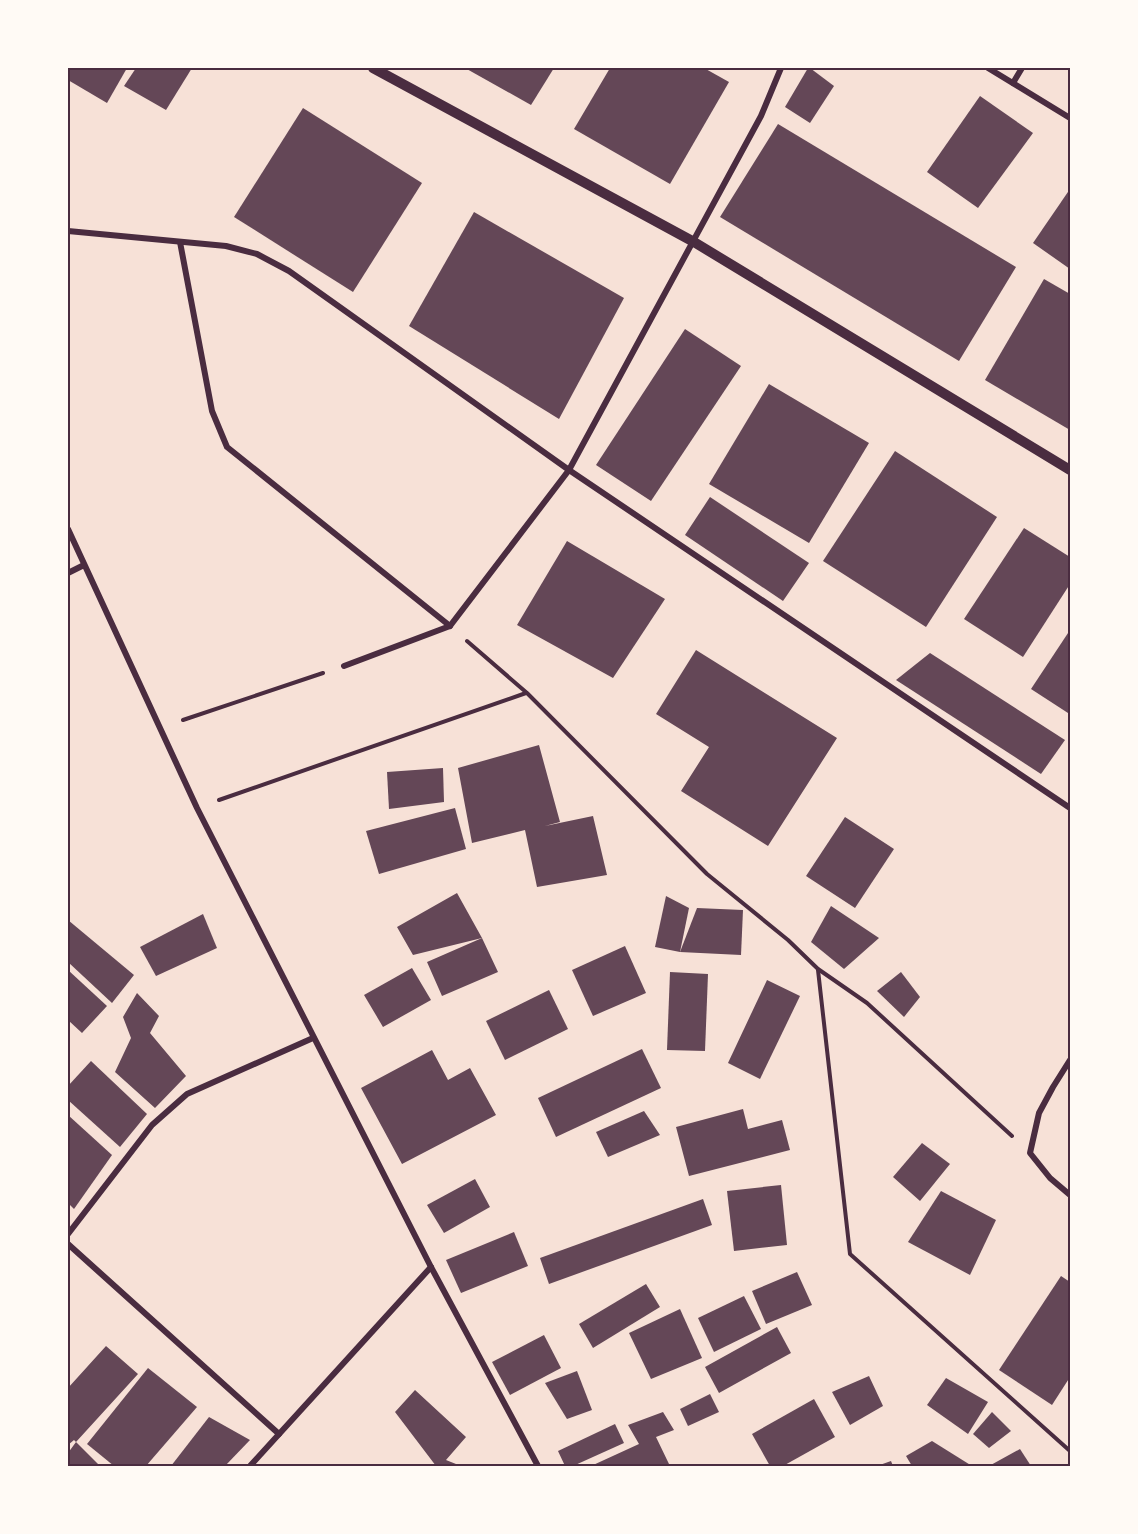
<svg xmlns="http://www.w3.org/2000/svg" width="1138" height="1534" font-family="'DejaVu Sans',sans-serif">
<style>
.building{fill:#644757}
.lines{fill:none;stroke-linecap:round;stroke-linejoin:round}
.path{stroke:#4a2c40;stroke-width:4}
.minor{stroke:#4a2c40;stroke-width:6}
.tertiary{stroke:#4a2c40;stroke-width:10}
.neatline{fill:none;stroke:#4a2c40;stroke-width:2}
</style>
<rect width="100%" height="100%" fill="#f7e1d7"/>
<g class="building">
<path d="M68 68H127L107 103 68 80Z"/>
<path d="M136 68H192L166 110 124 86Z"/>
<path d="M465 68H554L531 105Z"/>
<path d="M610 68H704L729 82 670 184 574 129Z"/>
<path d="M808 68H810L834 86 810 123 785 107Z"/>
<path d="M980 96 1033 133 978 208 927 172Z"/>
<path d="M303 108 422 183 353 292 234 217Z"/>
<path d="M778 124 1016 267 959 361 720 217Z"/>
<path d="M1070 189V269L1033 243Z"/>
<path d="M474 212 624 298 559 419 409 326Z"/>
<path d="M1044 279 1070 294V430L985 380Z"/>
<path d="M685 329 741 366 651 501 596 465Z"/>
<path d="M769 384 869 443 809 543 709 484Z"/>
<path d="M895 451 997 517 926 627 823 561Z"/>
<path d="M710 497 809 563 783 601 685 535Z"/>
<path d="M1024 528 1070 557V584L1023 657 964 619Z"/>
<path d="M567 541 665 599 613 678 517 625Z"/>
<path d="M1070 630V708L1068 713 1031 689Z"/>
<path d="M696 650 837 738 768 846 681 791 709 747 656 714Z"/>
<path d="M930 653 1065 740 1041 774 896 680Z"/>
<path d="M539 745 560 822 545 826 593 816 607 875 537 887 525 830 472 843 458 768Z"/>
<path d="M443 768 444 802 389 809 387 772Z"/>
<path d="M455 808 466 849 379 874 366 831Z"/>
<path d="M845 817 894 849 855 908 806 876Z"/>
<path d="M457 893 482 938 498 972 442 996 427 962 482 938 413 955 397 927Z"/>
<path d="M666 896 689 908 680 952 655 947Z"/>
<path d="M831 906 879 938 844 969 811 942Z"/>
<path d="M697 908 743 910 741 955 680 952Z"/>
<path d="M203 914 217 948 156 976 140 947Z"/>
<path d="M68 920 134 975 112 1003 68 962Z"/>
<path d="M625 946 646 993 593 1016 572 970Z"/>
<path d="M412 968 431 1000 383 1027 364 995Z"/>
<path d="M68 970 107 1006 82 1033 68 1020Z"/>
<path d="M670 972 708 974 705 1051 667 1050Z"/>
<path d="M901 972 920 997 904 1017 877 991Z"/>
<path d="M767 980 800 996 760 1079 728 1063Z"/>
<path d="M549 990 568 1029 505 1060 486 1021Z"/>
<path d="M137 993 159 1016 150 1033 186 1076 155 1108 115 1072 131 1038 123 1017Z"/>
<path d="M642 1049 661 1088 556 1137 538 1098Z"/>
<path d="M432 1050 448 1080 470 1068 496 1115 402 1164 361 1088Z"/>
<path d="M91 1061 147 1114 120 1147 68 1100V1086Z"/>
<path d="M743 1109 748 1129 782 1120 790 1150 689 1176 676 1127Z"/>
<path d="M644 1111 660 1135 608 1157 596 1132Z"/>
<path d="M68 1115 112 1155 74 1209 68 1203Z"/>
<path d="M922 1143 950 1164 920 1201 893 1177Z"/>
<path d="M475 1179 490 1207 444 1233 427 1205Z"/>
<path d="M781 1185 787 1245 734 1251 727 1191Z"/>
<path d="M941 1191 996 1220 970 1275 908 1242Z"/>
<path d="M703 1199 712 1225 549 1284 540 1258Z"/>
<path d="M514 1232 528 1266 461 1293 446 1260Z"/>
<path d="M797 1272 812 1305 766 1324 752 1291Z"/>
<path d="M1061 1276 1070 1282V1377L1052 1405 999 1370Z"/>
<path d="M646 1284 660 1307 593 1348 579 1324Z"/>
<path d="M744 1296 761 1329 714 1352 698 1318Z"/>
<path d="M680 1309 702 1358 651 1379 629 1333Z"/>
<path d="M777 1327 791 1353 719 1393 705 1367Z"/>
<path d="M544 1335 561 1368 510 1395 492 1362Z"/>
<path d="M106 1346 138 1374 76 1442 100 1466H68V1453L76 1442 74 1440 68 1445V1388Z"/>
<path d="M148 1368 197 1407 146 1466H114L87 1444Z"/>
<path d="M577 1371 592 1410 567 1419 545 1383Z"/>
<path d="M869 1376 883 1406 850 1425 832 1392Z"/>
<path d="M946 1378 988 1402 968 1434 927 1405Z"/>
<path d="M415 1390 466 1437 446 1460 461 1466H436L395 1412Z"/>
<path d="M710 1394 719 1412 688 1426 680 1409Z"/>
<path d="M814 1399 835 1437 783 1466H770L752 1434Z"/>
<path d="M663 1412 674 1430 656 1437 669 1464 664 1466H591L639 1444 628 1425Z"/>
<path d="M992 1412 1011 1431 989 1448 973 1434Z"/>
<path d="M209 1417 250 1440 225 1466H171Z"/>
<path d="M615 1424 624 1443 573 1466H565L558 1451Z"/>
<path d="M932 1441 972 1466H912L906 1456Z"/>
<path d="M1020 1449 1031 1466H989Z"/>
<path d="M891 1461 893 1466H877Z"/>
</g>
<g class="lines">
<g class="path">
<path d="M467 641 527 693 707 874 788 940 818 969 867 1003 1012 1136"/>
<path d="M183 720 323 673"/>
<path d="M219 800 526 693"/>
<path d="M818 970 850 1254 1070 1451"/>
</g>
<g class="minor">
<path d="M988 68 1070 118"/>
<path d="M1013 83 1022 68"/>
<path d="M68 231 226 246 257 254 289 271 569 470 1070 808"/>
<path d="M180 242 212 411 227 447 450 626"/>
<path d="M68 529 197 808 431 1267 538 1466"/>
<path d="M68 573 84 565"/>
<path d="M344 666 450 626 569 470 761 116 781 68"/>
<path d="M1070 1060 1053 1087 1039 1113 1030 1153 1050 1178 1070 1195"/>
<path d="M68 1234 152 1125 187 1094 313 1038"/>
<path d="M68 1244 279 1434"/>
<path d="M250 1466 431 1267"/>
</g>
<path class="tertiary" d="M373 68 694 242 1070 470"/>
</g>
<rect width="1138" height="1534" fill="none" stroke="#fffaf5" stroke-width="138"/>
<rect x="69" y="69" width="1000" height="1396" class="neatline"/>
</svg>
